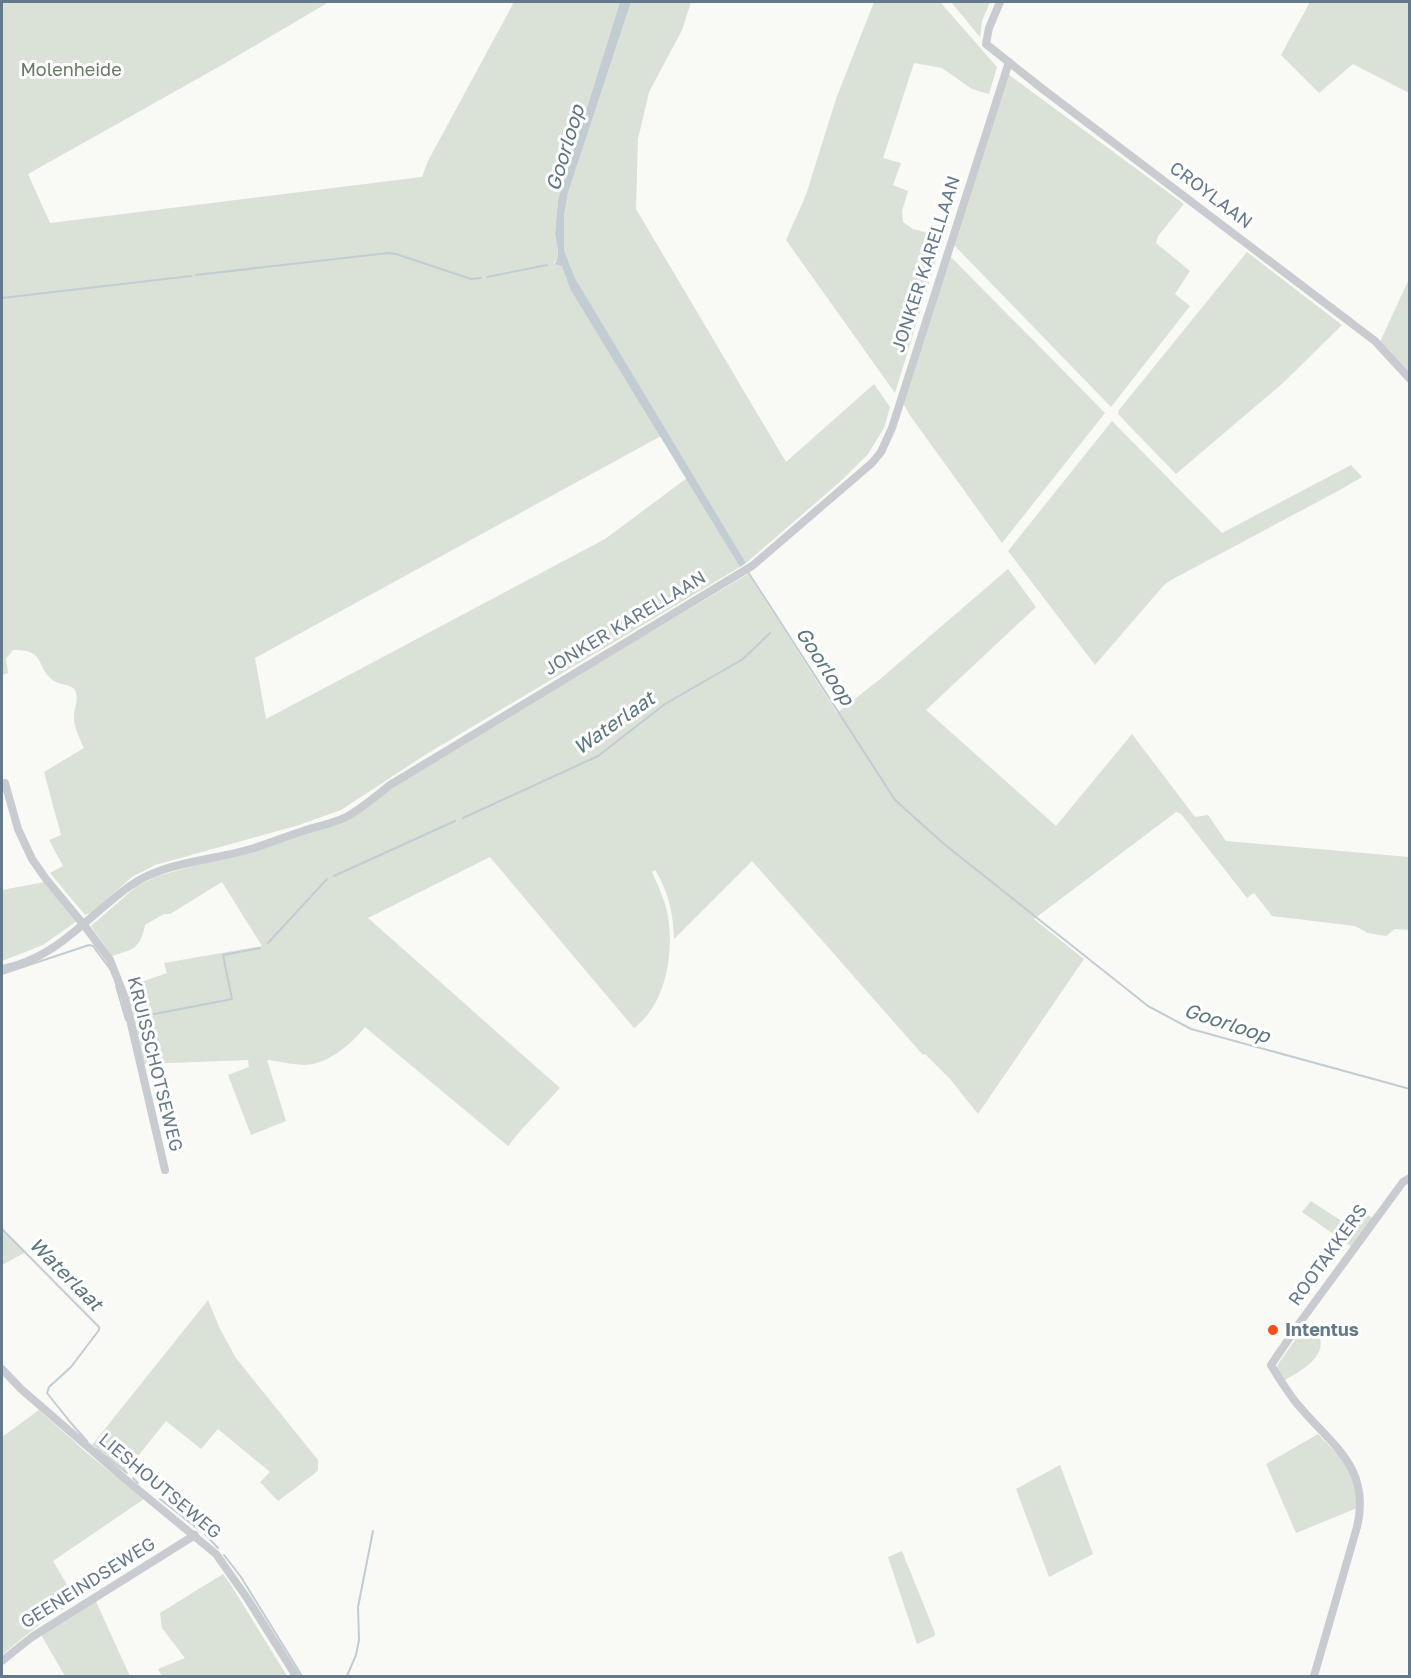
<svg xmlns="http://www.w3.org/2000/svg" width="1411" height="1678" font-family="'Golos Text',sans-serif">
<style>
.green{fill:#dae1d6}
.water{fill:#c1cdd2}
.lines{fill:none;stroke-linecap:round;stroke-linejoin:round}
.stream{stroke:#c1cdd2;stroke-width:2}
.minor{stroke:#c8ccd0;stroke-width:8}
.poi-dot{fill:#f64d19;stroke:#fff;stroke-width:2}
.labels{text-anchor:middle;stroke-width:6;stroke-linejoin:round;paint-order:stroke}
.park-label{font-size:18px;fill:#667a60;stroke:#fff}
.street-label{font-size:18px;fill:#64798a;stroke:#fff}
.poi-label{font-size:18px;font-weight:bold;fill:#64798a;stroke:#fff;text-anchor:start}
.water-label{font-size:20px;font-style:italic;fill:#5b757e;stroke:#fff}
</style>
<rect width="100%" height="100%" fill="#f9f9f6"/>
<g class="green">
<path d="M2 2H329L222 65 28 174 50 223 422 177 428 161 514 2H620L558 200 555 235 558 252 557 261 554 262V264L562 265 570 289 661 436 255 658 266 719 605 539 687 478 740 567 425 755 341 810 299 825 155 865 132 877 92 912 85 915 50 873 63 866 49 840 61 835 44 772 84 748C80 740 74 727 74 718 73 708 80 700 75 690 71 684 60 685 54 681 35 668 47 649 13 650L6 659 8 673 2 675Z"/>
<path d="M631 2H691L682 30 649 92 638 139 636 209 786 462 874 384 890 407 884 428 868 454 841 481 746 563 575 278 564 250V214L568 193Z"/>
<path d="M874 2H940L997 67 989 94 972 89 942 68 914 63 883 158 901 163 893 185 908 191 902 211 903 222 913 229 943 237 895 393 786 240 806 195 836 99Z"/>
<path d="M951 2H990L982 21 980 37Z"/>
<path d="M1310 2H1409V93L1353 64 1319 93 1281 55Z"/>
<path d="M1008 74 1184 204 1158 236 1156 243 1190 271 1175 294 1190 306 1111 407 953 244Z"/>
<path d="M1247 252 1342 325 1283 383 1176 474 1118 414 1119 410Z"/>
<path d="M950 256 1105 413 1002 543 909 414 903 403Z"/>
<path d="M1409 279V375L1380 342Z"/>
<path d="M1112 421 1222 533 1351 465 1362 477 1338 491 1171 580 1164 585 1095 665 1008 551Z"/>
<path d="M1008 569 1036 607 926 710 1056 826 1132 734 1195 817 1208 815 1226 841 1409 857V930L1395 929 1386 936 1368 933 1355 926 1272 916 1254 893 1247 898 1181 814 1176 812 1034 919 1084 959 978 1114 950 1079 925 1054 923 1055 752 861 674 939C673 913 669 892 655 870L652 872C658 886 665 900 668 916 674 954 666 1004 634 1028L490 857 368 918 560 1088 521 1130 508 1146 365 1027C351 1044 329 1064 305 1065 293 1065 280 1061 267 1060L286 1121 251 1135 228 1075 249 1067 248 1060 143 1064 127 987 167 973 164 963 262 946 222 882 170 914H164L145 925C140 949 134 949 112 956L91 926 137 886 158 876 314 831 356 813 429 764 748 574 837 713 879 680Z"/>
<path d="M45 882 77 921 43 945 2 961V890Z"/>
<path d="M1311 1201 1349 1226 1360 1210 1374 1219 1352 1247 1302 1212Z"/>
<path d="M2 1228 26 1252 2 1265Z"/>
<path d="M208 1300 220 1329 236 1358 318 1460V1470L314 1474 278 1501 260 1482 270 1472 218 1429 201 1449 166 1421 125 1472 92 1445Z"/>
<path d="M1305 1326 1319 1336C1328 1357 1299 1372 1283 1381L1277 1370 1278 1364Z"/>
<path d="M39 1410 88 1454 144 1499 53 1561 76 1600 41 1623 2 1655V1437Z"/>
<path d="M1318 1434 1343 1460 1355 1480 1357 1508 1296 1533 1266 1464Z"/>
<path d="M1060 1465 1093 1554 1049 1577 1016 1489Z"/>
<path d="M902 1551 935 1633 934 1636 917 1644 888 1557Z"/>
<path d="M223 1574 231 1585 287 1676H162L158 1669 185 1658 162 1628 160 1613Z"/>
<path d="M94 1597 128 1672 130 1676H65L40 1633Z"/>
</g>
<path class="water" d="M620 2H631L568 193 564 215V250L575 278 746 563 740 567 570 289 562 266 554 264 557 261 558 252 555 234 558 200Z"/>
<g class="lines">
<g class="stream">
<path d="M196 275 388 253 396 254 471 279 481 278"/>
<path d="M487 277 547 265"/>
<path d="M2 298 191 276"/>
<path d="M748 572 895 800 944 844 1148 1006 1191 1029 1410 1089"/>
<path d="M463 818 598 756 665 704 743 659 770 633"/>
<path d="M334 876 455 821"/>
<path d="M268 943 327 879"/>
<path d="M2 974 89 945 93 946 110 969"/>
<path d="M116 986 126 1020"/>
<path d="M134 1018 232 999 223 955 260 948"/>
<path d="M2 1229 99 1327V1330L71 1367 49 1387 47 1393 71 1423 87 1441"/>
<path d="M96 1449 127 1473"/>
<path d="M133 1478 138 1483"/>
<path d="M160 1499 202 1532"/>
<path d="M204 1533 218 1548"/>
<path d="M224 1555 241 1577 302 1676"/>
<path d="M347 1676 356 1655 359 1640 358 1607 373 1531"/>
</g>
<g class="minor">
<path d="M1000 2 989 28 986 44 1044 90 1375 341 1410 379"/>
<path d="M5 783 18 829 32 859 46 879 84 925 110 960 125 998 165 1170"/>
<path d="M2 969C58 958 86 917 130 886 164 862 208 861 247 850 266 845 284 837 303 831 317 826 332 824 346 817 361 809 376 796 390 785L752 566 872 463 881 452 892 428 1009 62"/>
<path d="M2 1369 21 1389 125 1479 216 1554 247 1598 296 1676"/>
<path d="M2 1661 32 1637 195 1535"/>
<path d="M1314 1676 1357 1527C1372 1465 1328 1443 1294 1400 1286 1389 1278 1377 1271 1365L1301 1321 1403 1182 1410 1178"/>
</g>
</g>
<circle class="poi-dot" cx="1273" cy="1330" r="6"/>
<g class="labels">
<g class="park-label">
<text x="71" y="76">Molenheide</text>
</g>
<g class="street-label">
<text transform="translate(1211 195) rotate(37)" y="6">CROYLAAN</text>
<text transform="translate(926 264) rotate(-72)" y="6">JONKER KARELLAAN</text>
<text transform="translate(625 623) rotate(-31)" y="6">JONKER KARELLAAN</text>
<text transform="translate(155 1064) rotate(76)" y="6">KRUISSCHOTSEWEG</text>
<text transform="translate(1328 1255) rotate(-54)" y="6">ROOTAKKERS</text>
<text transform="translate(160 1486) rotate(40)" y="6">LIESHOUTSEWEG</text>
<text transform="translate(88 1583) rotate(-32)" y="6">GEENEINDSEWEG</text>
</g>
<g class="poi-label">
<text x="1285" y="1336">Intentus</text>
</g>
<g class="water-label">
<text transform="translate(565 148) rotate(-73)" y="7">Goorloop</text>
<text transform="translate(825 666) rotate(57)" y="7">Goorloop</text>
<text transform="translate(614 723) rotate(-35)" y="7">Waterlaat</text>
<text transform="translate(1227 1023) rotate(18)" y="7">Goorloop</text>
<text transform="translate(66 1274) rotate(45)" y="7">Waterlaat</text>
</g>
</g>
<rect width="1411" height="1678" fill="none" stroke="#64798a" stroke-width="6"/>
</svg>
